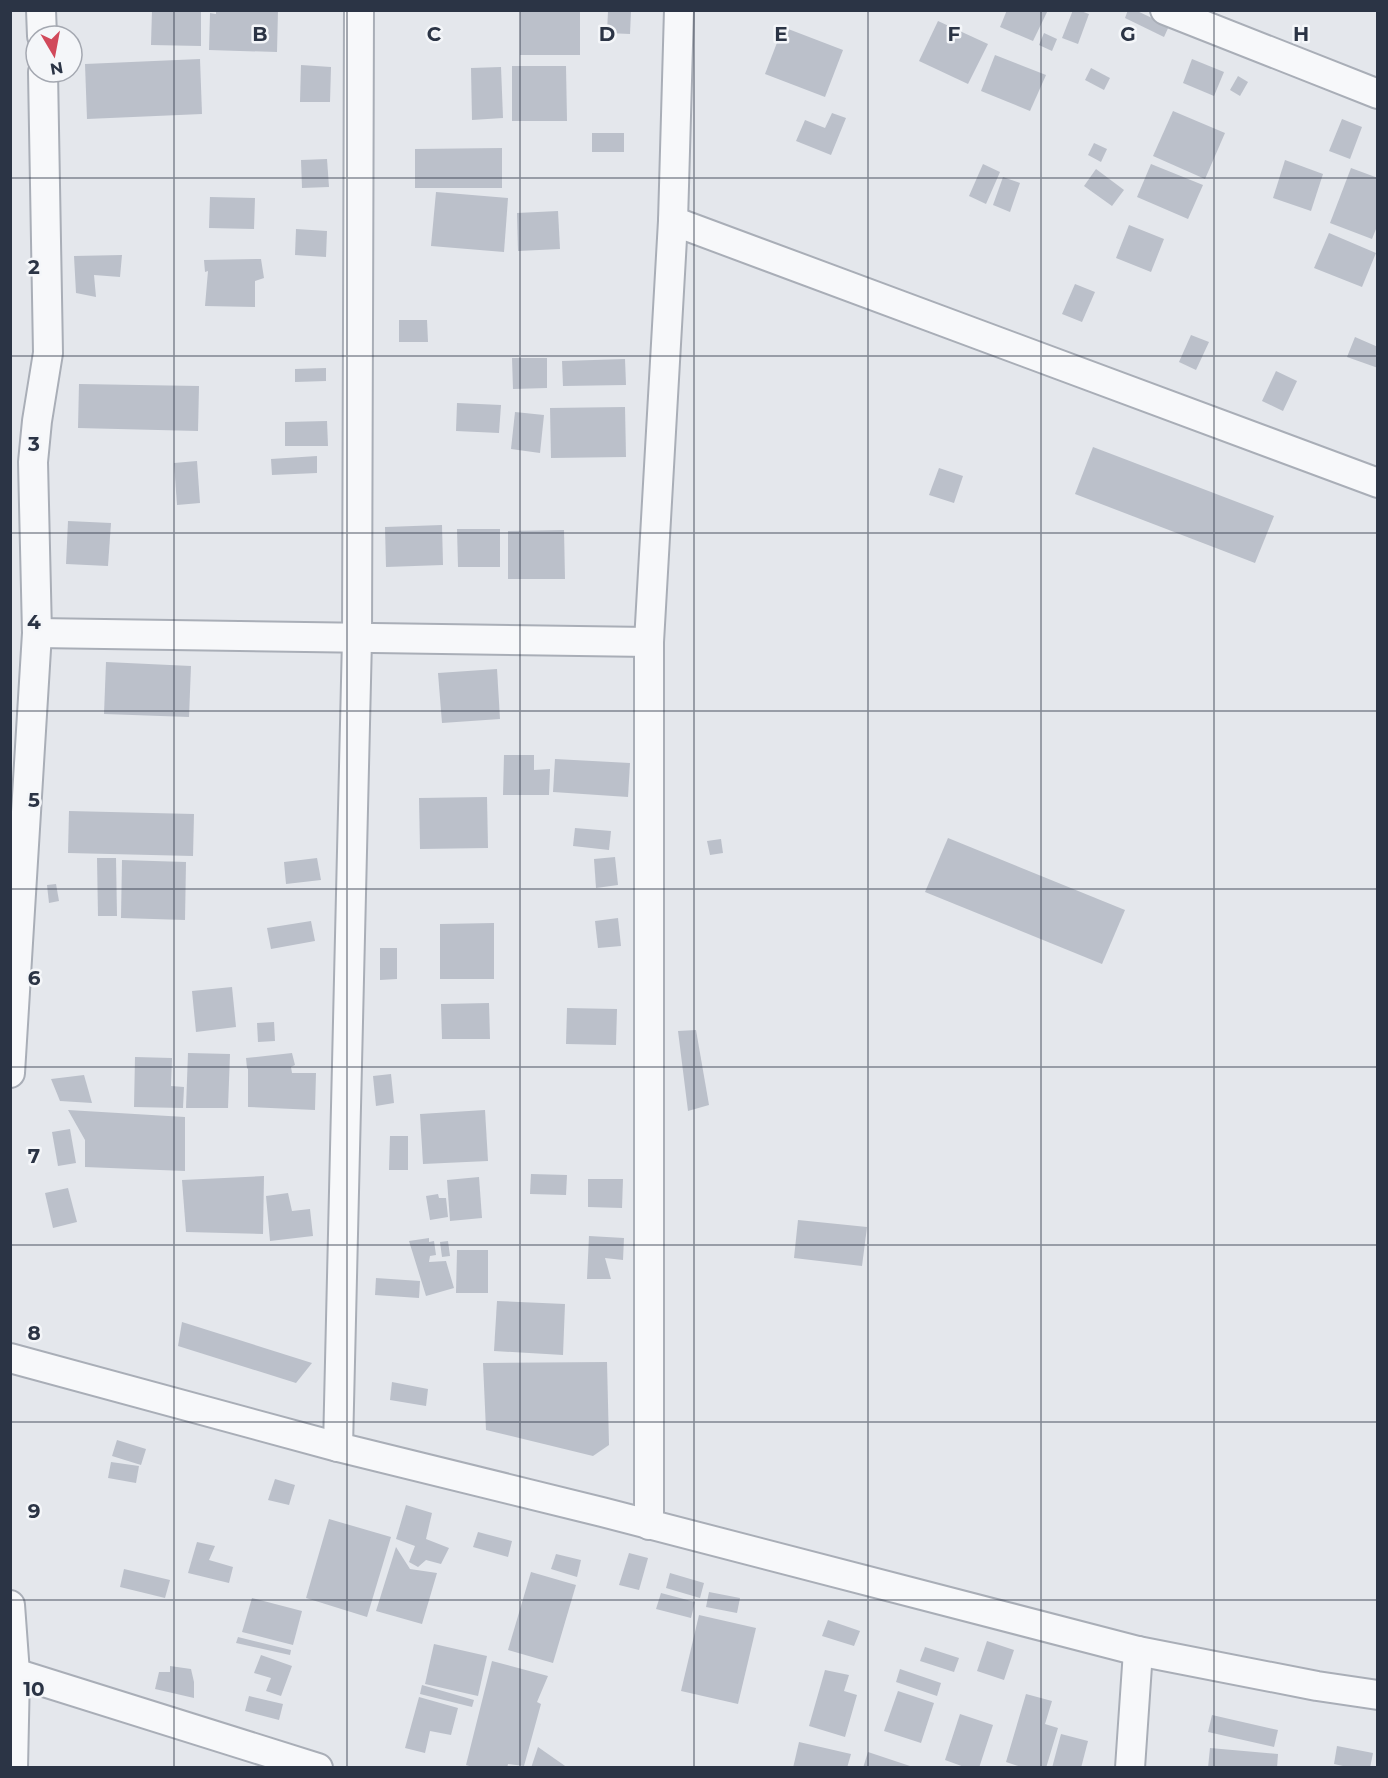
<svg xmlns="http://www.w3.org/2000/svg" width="1388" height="1778" font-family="Montserrat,sans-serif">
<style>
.building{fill:#bbc0ca}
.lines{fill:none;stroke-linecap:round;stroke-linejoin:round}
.street-casing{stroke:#a9aeb7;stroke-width:32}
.street{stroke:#f7f8fa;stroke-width:28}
.grid{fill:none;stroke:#2b3445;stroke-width:1.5;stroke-opacity:0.55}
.grid-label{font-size:20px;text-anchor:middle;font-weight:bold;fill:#2b3445;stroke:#f4f6f9;stroke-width:5;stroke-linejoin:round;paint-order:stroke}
</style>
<rect width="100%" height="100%" fill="#e4e7ec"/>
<g class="building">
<path d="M152 10 201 11V46L151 45Z"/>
<path d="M216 10H278L277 52 209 50 210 13 216 14Z"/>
<rect x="520" y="10" width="60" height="45"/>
<path d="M1007 10H1048L1033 41 1000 27Z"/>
<path d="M1073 10H1078L1089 14 1078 44 1062 38Z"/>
<path d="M1128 10H1135L1169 26 1164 37 1125 18Z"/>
<path d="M608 11H631L630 34 607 33Z"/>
<path d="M938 21 988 44 968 84 919 61Z"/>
<path d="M783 27 843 50 825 97 765 74Z"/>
<path d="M1044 33 1057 39 1052 51 1039 45Z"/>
<path d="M995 55 1046 75 1030 111 981 91Z"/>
<path d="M200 59 202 114 87 119 85 64Z"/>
<path d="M1192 59 1224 72 1214 96 1183 83Z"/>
<path d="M301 65 331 67 330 102H300Z"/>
<path d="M512 66H566L567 121H512Z"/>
<path d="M501 67 503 118 472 120 471 68Z"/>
<path d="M1091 68 1110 78 1104 90 1085 80Z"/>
<path d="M1238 76 1248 82 1240 96 1230 90Z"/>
<path d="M1173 111 1225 133 1205 179 1153 156Z"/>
<path d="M832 113 846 118 831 155 796 141 805 120 825 128Z"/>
<path d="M1342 119 1362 127 1350 159 1329 151Z"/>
<rect x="592" y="133" width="32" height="19"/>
<path d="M1094 143 1107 149 1101 162 1088 155Z"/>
<path d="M502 148V188H415V149Z"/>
<path d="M327 159 329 187 302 188 301 160Z"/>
<path d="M1285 160 1323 174 1311 211 1273 198Z"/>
<path d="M983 164 1000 172 986 204 969 196Z"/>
<path d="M1151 164 1203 185 1188 219 1137 197Z"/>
<path d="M1351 168 1378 178V224L1372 239 1330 223Z"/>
<path d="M1096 169 1124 190 1112 206 1084 186Z"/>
<path d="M1003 177 1020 183 1010 212 993 205Z"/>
<path d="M436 192 508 198 504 252 431 246Z"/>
<path d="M210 197 255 198 254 229 209 228Z"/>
<path d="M558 211 560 249 518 251 517 213Z"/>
<path d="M1129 225 1164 239 1151 272 1116 258Z"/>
<path d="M296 229 327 231 326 257 295 255Z"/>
<path d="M1329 233 1376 253 1362 287 1314 268Z"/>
<path d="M122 255 120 277 94 275 96 297 76 293 74 256Z"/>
<path d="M261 259 264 278 255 281V307L205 306 208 271 205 272 204 260Z"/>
<path d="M1075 284 1095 292 1082 322 1062 314Z"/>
<path d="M399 320H427L428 342H399Z"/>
<path d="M1191 335 1209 342 1196 370 1179 362Z"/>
<path d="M1355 337 1378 347V368L1347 357Z"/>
<path d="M512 358H547V388L513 389Z"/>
<path d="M625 359 626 385 563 386 562 361Z"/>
<path d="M326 368V381L295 382V369Z"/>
<path d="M1276 371 1297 381 1283 411 1262 401Z"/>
<path d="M79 384 199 386 198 431 78 428Z"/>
<path d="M457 403 501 405 499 433 456 431Z"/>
<path d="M625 407 626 457 551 458 550 408Z"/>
<path d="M515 412 544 415 540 453 511 449Z"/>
<path d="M327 421 328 446H285V422Z"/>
<path d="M1093 447 1274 516 1255 563 1075 494Z"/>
<path d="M317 456V473L272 475 271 459Z"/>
<path d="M197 461 200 503 177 505 174 463Z"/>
<path d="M939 468 963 476 954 503 929 495Z"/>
<path d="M68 521 111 523 108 566 66 564Z"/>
<path d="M442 525 443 565 386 567 385 527Z"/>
<path d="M457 529H500V567H458Z"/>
<path d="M564 530 565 579H508V531Z"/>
<path d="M106 662 191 666 189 717 104 714Z"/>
<path d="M497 669 500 719 442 723 438 673Z"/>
<path d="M504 755H534V770L550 769 549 795H503Z"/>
<path d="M555 759 630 763 628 797 553 792Z"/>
<path d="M487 797 488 848 420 849 419 798Z"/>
<path d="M69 811 194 814 193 856 68 853Z"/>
<path d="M575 828 611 831 609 850 573 846Z"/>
<path d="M948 838 1125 910 1102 964 925 892Z"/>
<path d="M721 839 723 853 710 855 707 841Z"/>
<path d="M615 857 618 885 596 888 594 859Z"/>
<path d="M97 858H116L117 916H98Z"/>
<path d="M317 858 321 880 286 884 284 862Z"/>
<path d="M122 860 186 862 185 920 121 918Z"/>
<path d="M56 884 59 901 49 903 47 885Z"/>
<path d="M618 918 621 946 598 948 595 921Z"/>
<path d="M311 921 315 941 271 949 267 928Z"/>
<path d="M494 923V979H440V924Z"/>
<path d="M380 948H397V979L380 980Z"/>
<path d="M232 987 236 1027 196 1032 192 991Z"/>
<path d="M489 1003 490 1039H442L441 1004Z"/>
<path d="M567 1008 617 1009 616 1045 566 1044Z"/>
<path d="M274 1022 275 1041 258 1042 257 1023Z"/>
<path d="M696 1030 709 1105 688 1111 678 1031Z"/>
<path d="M188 1053 230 1054 228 1108H186Z"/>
<path d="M292 1053 295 1065 291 1067 292 1073H316L315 1110 248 1107V1069L247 1068 246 1058Z"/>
<path d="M135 1057 172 1058 171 1086 184 1087 183 1108 134 1107Z"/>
<path d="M391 1074 394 1103 376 1106 373 1076Z"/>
<path d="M84 1075 92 1103 60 1101 51 1079Z"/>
<path d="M68 1110 185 1117V1171L85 1167V1140Z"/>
<path d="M485 1110 488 1161 423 1164 420 1114Z"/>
<path d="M70 1129 76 1163 58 1166 52 1132Z"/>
<path d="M390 1136H408V1170H389Z"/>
<path d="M531 1174 567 1175 566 1195 530 1194Z"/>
<path d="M264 1176 263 1234 186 1232 182 1180Z"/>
<path d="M479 1177 482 1218 450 1221 447 1180Z"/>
<path d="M588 1179H623L622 1208 588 1207Z"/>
<path d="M68 1188 77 1222 53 1228 45 1193Z"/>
<path d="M288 1193 292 1211 310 1209 313 1236 270 1241 266 1196Z"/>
<path d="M438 1194 439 1198H446L448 1217 430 1220 426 1196Z"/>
<path d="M798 1220 867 1227 862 1266 794 1258Z"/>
<path d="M589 1236 624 1238 623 1260 605 1258 611 1279H587Z"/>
<path d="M429 1238V1242L434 1241 436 1255 430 1256 429 1262 446 1261 454 1288 426 1296 409 1241Z"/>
<path d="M448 1241 450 1256 442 1257 440 1242Z"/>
<path d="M457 1250H488V1293H456Z"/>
<path d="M376 1278 420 1281 419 1298 375 1295Z"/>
<path d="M497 1301 565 1304 563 1355 494 1351Z"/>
<path d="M182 1322 312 1363 296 1383 178 1346Z"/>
<path d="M607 1362 609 1445 593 1456 486 1430 483 1363Z"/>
<path d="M392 1382 428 1389 426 1406 390 1400Z"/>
<path d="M117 1440 146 1449 141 1465 112 1456Z"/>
<path d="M111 1462 139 1466 136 1483 108 1478Z"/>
<path d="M275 1479 295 1485 289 1505 268 1500Z"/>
<path d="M406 1505 432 1513 426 1539 449 1548 441 1564 426 1560 418 1567 409 1562 415 1546 396 1539Z"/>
<path d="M329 1519 391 1537 367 1617 306 1598Z"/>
<path d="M478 1532 512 1541 508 1557 473 1547Z"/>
<path d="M197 1542 215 1546 209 1560 233 1567 229 1583 188 1573Z"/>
<path d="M396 1547 410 1569 437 1573 422 1624 376 1611Z"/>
<path d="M629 1553 648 1558 639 1590 619 1585Z"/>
<path d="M556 1554 581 1560 577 1577 551 1569Z"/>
<path d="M124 1569 170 1580 165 1598 120 1587Z"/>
<path d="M531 1572 576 1585 553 1663 508 1650Z"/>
<path d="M670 1573 704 1583 700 1598 666 1588Z"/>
<path d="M709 1592 740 1598 737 1613 706 1607Z"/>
<path d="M661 1593 695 1602 691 1618 656 1609Z"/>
<path d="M252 1598 302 1611 293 1645 242 1632Z"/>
<path d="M699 1615 756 1628 738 1704 681 1691Z"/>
<path d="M828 1620 860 1631 854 1646 822 1636Z"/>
<path d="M238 1637 291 1650 290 1655 236 1643Z"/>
<path d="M987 1641 1014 1650 1004 1680 977 1671Z"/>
<path d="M434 1644 487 1656 478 1696 425 1684Z"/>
<path d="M925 1647 959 1658 954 1672 920 1661Z"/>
<path d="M261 1655 292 1666 281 1696 266 1691 271 1678 254 1673Z"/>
<path d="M492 1661 548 1676 537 1702 541 1704 524 1766 508 1764 507 1768H476L466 1765Z"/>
<path d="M170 1666 191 1669 194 1682V1698L155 1689 159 1672H170Z"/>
<path d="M900 1669 941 1683 937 1696 896 1682Z"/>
<path d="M825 1670 849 1675 844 1691 857 1695 845 1737 809 1726Z"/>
<path d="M422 1685 474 1700 472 1707 420 1694Z"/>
<path d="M898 1691 934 1703 921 1743 884 1731Z"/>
<path d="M1026 1694 1052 1701 1045 1724 1058 1728 1046 1768H1024L1006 1762Z"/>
<path d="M249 1696 283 1704 279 1720 245 1711Z"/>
<path d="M419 1697 458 1708 451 1735 430 1731 425 1753 405 1748Z"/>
<path d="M960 1714 993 1725 979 1768H967L945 1760Z"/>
<path d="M1212 1715 1278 1730 1274 1747 1208 1732Z"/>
<path d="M1061 1734 1088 1741 1081 1768H1052Z"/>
<path d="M799 1742 851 1754 847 1768H793Z"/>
<path d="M1337 1746 1373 1753 1370 1768H1352L1334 1764Z"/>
<path d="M538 1747 568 1768H531Z"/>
<path d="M1210 1748 1278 1754 1277 1768H1208Z"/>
<path d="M868 1752 913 1767V1768H863Z"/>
</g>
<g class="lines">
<defs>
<g id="street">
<path d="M41 10 42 36"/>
<path d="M1165 10 1378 94"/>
<path d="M673 221 1378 483"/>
<path d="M37 633 649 642"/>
<path d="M10 1073 37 633 33 462 37 421 48 353 43 72"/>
<path d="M10 1358 338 1447 602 1512 1138 1651 1317 1686 1378 1695"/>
<path d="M338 1447 357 639 359 10"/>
<path d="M649 1525V642L673 221 679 10"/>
<path d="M10 1605 15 1673 13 1768"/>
<path d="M15 1673 318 1768"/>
<path d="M1130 1768 1138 1651"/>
</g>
</defs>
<use href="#street" class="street-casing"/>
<use href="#street" class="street"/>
</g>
<path class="grid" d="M174 10V1768M347 10V1768M520 10V1768M694 10V1768M868 10V1768M1041 10V1768M1214 10V1768M10 178H1378M10 356H1378M10 533H1378M10 711H1378M10 889H1378M10 1067H1378M10 1245H1378M10 1422H1378M10 1600H1378"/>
<g class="grid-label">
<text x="260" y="41">B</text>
<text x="434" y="41">C</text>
<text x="607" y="41">D</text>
<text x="781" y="41">E</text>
<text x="954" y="41">F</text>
<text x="1128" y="41">G</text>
<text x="1301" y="41">H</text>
<text x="34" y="274">2</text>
<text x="34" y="451">3</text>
<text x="34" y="629">4</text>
<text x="34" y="807">5</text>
<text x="34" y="985">6</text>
<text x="34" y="1163">7</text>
<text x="34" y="1340">8</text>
<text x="34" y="1518">9</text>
<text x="34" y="1696">10</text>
</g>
<rect width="1388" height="1778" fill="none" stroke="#2b3445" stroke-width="24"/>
<g transform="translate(54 54) rotate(170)"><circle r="28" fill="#f4f6f9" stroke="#a4a8b1" stroke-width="1.5"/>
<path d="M0-4.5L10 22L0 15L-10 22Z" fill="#d1495b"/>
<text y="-9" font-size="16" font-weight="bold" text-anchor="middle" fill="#2b3445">N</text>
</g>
</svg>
